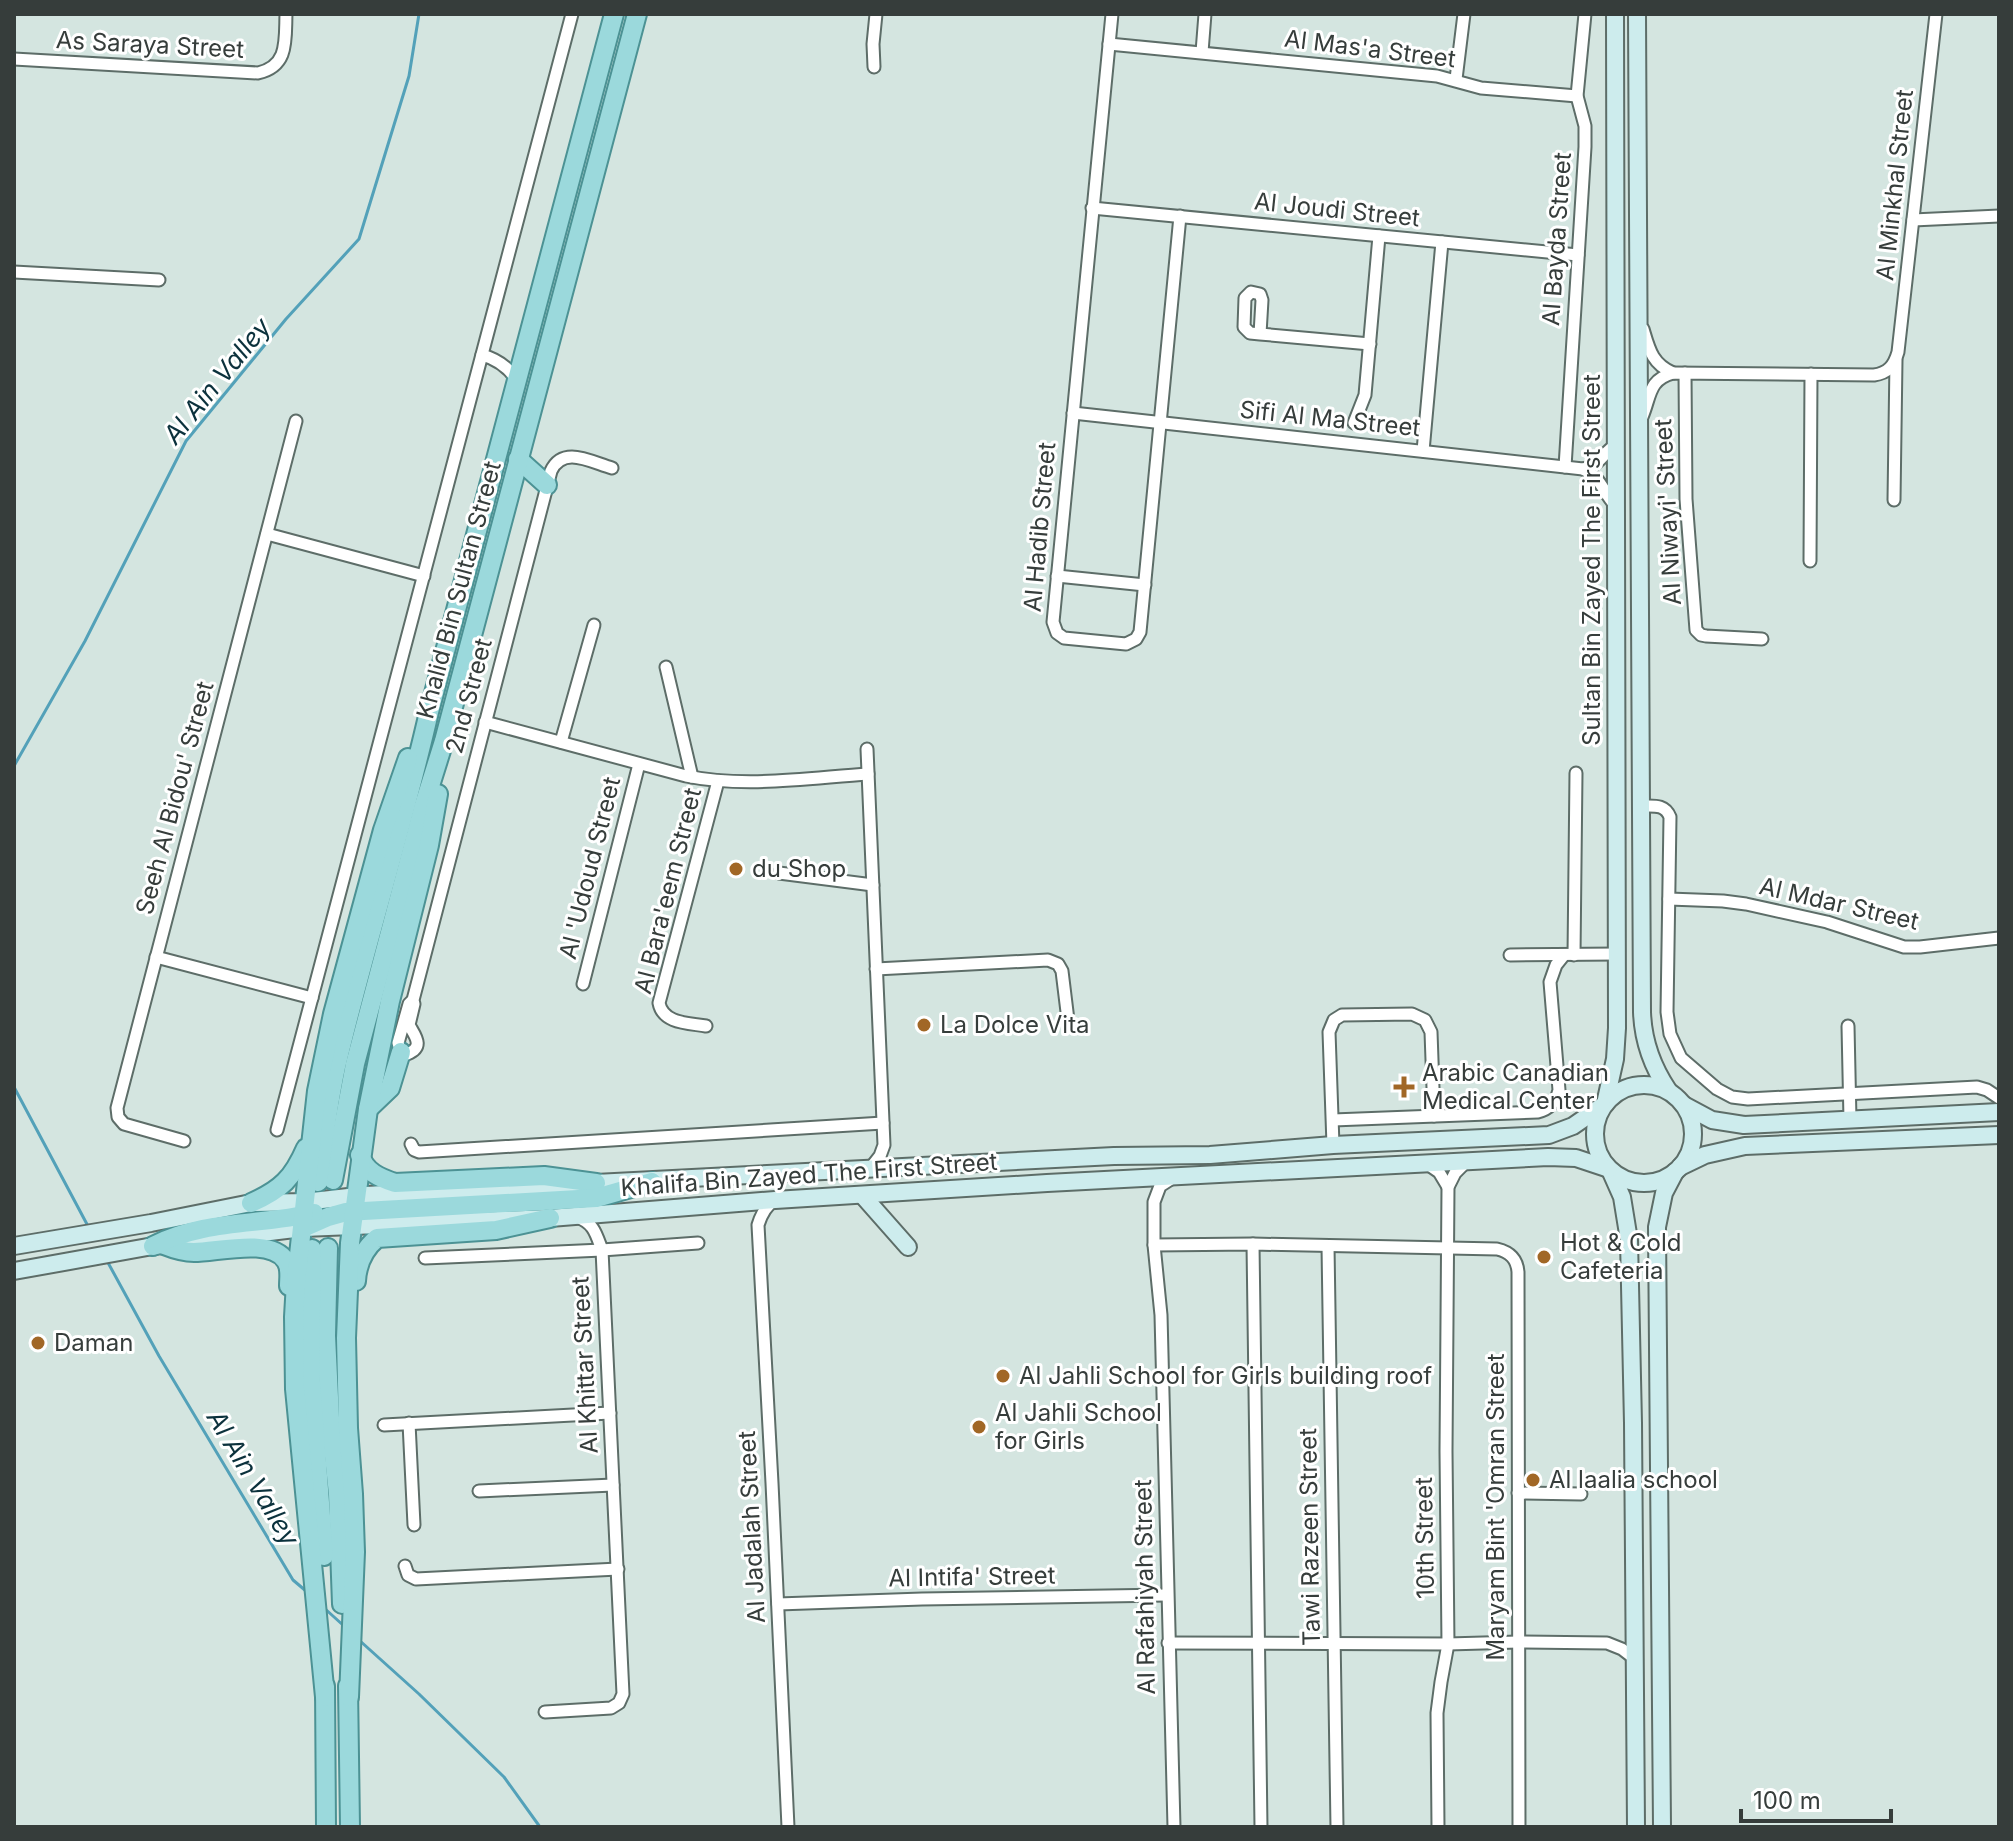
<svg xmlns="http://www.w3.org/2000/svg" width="2013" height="1841" font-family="Inter,sans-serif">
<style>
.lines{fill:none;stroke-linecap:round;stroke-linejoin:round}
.stream{stroke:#53a1b9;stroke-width:3}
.minor-casing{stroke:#5d6d68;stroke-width:15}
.secondary-casing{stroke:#5d6d68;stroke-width:20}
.primary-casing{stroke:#4c9294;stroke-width:22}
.minor{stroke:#fff;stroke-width:11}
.secondary{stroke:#cdeced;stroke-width:16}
.primary{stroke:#9bd9dc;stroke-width:18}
.poi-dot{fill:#a16726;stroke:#fff;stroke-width:3}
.labels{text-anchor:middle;stroke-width:6;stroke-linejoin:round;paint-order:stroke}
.street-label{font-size:24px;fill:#363d3b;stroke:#fff}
.poi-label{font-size:24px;fill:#363d3b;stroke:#fff;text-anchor:start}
.water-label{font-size:26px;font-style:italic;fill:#0b313c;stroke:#fff}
</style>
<rect width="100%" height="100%" fill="#d4e5e0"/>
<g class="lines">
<g class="stream">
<path d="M14 766 85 641 186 441 286 319 359 239 409 76 419 14"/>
<path d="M14 1087 89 1228"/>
<path d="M106 1259 159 1356 293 1580 306 1591"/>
<path d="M323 1607 344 1626"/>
<path d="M359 1640 419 1694 504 1777 540 1827"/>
</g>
<defs>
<g id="minor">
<path d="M1112 14 1053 622 1057 633 1064 638 1126 644 1136 639 1140 632 1180 216"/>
<path d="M1109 44 1437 76 1481 88 1577 96"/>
<path d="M1202 52 1205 14"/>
<path d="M14 59 258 73C289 66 285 40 286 14"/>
<path d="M874 67 873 44 876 14"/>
<path d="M1456 79 1464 14"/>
<path d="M1092 208 1578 255"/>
<path d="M1913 220 1999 216"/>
<path d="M14 272 159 280"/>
<path d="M1643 329C1649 349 1652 364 1673 373"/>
<path d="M1260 334 1262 300 1260 294 1251 292 1245 298 1244 327 1250 333 1260 334 1370 344"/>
<path d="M482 355C497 359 508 367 517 380"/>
<path d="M1685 373 1686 499 1696 630 1701 635 1706 636 1762 639"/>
<path d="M1073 413 1583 469C1602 478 1602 491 1615 505"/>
<path d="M1642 417C1651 396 1648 380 1673 373L1874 375C1888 373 1894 366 1898 352L1936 14"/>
<path d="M1354 423 1365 395 1379 236"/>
<path d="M1423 451 1442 242"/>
<path d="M1565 467 1585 147V126L1577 96 1585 14"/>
<path d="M1583 469C1601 465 1602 453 1616 445"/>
<path d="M1894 500 1896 360"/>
<path d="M267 534 424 576"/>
<path d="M1810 561 1811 374"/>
<path d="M1057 576 1145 585"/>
<path d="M666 667 692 777"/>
<path d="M485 722 686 776C746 788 808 778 868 774"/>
<path d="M561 742 594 625"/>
<path d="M867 749 884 1145 880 1156 869 1170"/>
<path d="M1642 806C1654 806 1665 804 1670 817L1667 1012 1670 1034 1681 1058 1717 1089 1732 1097 1748 1099 1977 1087 1987 1090 1999 1098"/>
<path d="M779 873 873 885"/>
<path d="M1669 899 1723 901 1746 904 1827 922 1904 947H1920L1999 938"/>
<path d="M1510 955 1618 954"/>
<path d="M1574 955 1576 773"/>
<path d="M156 957 312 998"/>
<path d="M876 969 1048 960 1058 964 1062 971 1068 1020"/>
<path d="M583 984 639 764"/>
<path d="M413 1000 409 1004 398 1043 401 1052 407 1054C425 1047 415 1036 409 1025L414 1004 413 1000 551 471C563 445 591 462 612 468"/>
<path d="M706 1026C689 1023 663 1024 659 1003L718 781"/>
<path d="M1848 1026 1850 1120"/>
<path d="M1333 1120 1538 1112C1550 1109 1556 1102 1559 1090L1550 982 1556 965 1564 955"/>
<path d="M277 1130 572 14"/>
<path d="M184 1141 124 1124 118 1117 117 1108 296 421"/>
<path d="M411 1144 414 1150 419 1152 883 1123"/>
<path d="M1333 1145 1329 1032 1334 1020 1342 1015 1412 1014 1425 1020 1431 1032 1434 1116"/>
<path d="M1426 1163 1439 1172 1448 1187"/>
<path d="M1174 1177 1160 1186 1154 1202V1245L1161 1315 1174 1827"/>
<path d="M775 1200C765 1206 761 1215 758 1225L772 1483 788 1827"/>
<path d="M1253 1244 1261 1827"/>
<path d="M1154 1245 1253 1244 1497 1249C1510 1252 1517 1259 1518 1272L1519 1827"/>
<path d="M1328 1246 1337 1827"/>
<path d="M425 1258 602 1250 698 1243"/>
<path d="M409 1423 414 1525"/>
<path d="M384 1425 610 1413"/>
<path d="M479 1491 613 1485"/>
<path d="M1518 1493 1581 1494"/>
<path d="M405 1566 408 1575 416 1579 618 1569"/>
<path d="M778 1604 922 1599 1167 1595"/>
<path d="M1168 1643 1448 1644 1518 1642 1607 1643 1622 1649 1635 1659"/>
<path d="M545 1712 611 1708 619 1703 623 1694 602 1250C596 1234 594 1223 577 1217"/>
<path d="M1438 1827 1437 1713 1441 1682 1448 1644 1446 1451 1448 1187 1455 1173 1467 1161"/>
</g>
<g id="secondary">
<path d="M1637 14 1642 1012C1643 1042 1652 1066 1668 1090"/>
<circle cx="1644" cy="1134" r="49"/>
<path d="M1605 1104 1615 1059 1617 1028 1615 14"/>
<path d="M1684 1105 1712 1120 1744 1125 1999 1112"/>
<path d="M1680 1167 1705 1155 1745 1146 1999 1135"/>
<path d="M1610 1170 1622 1197 1629 1240 1633 1423 1636 1827"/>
<path d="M863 1196 908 1247"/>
<path d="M14 1246 151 1223 251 1203 304 1202 366 1195 1114 1156 1210 1155 1333 1145 1549 1135 1573 1126 1602 1106"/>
<path d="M14 1271 153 1246 303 1228 550 1218 775 1200 1047 1183 1548 1157 1576 1158 1609 1169"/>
<path d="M1662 1827 1657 1227 1664 1193 1675 1172"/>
</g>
<g id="primary">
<path d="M518 459 547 485"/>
<path d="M368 1109 390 1088 401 1052"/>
<path d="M360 1155C365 1172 380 1178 395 1183L544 1176 596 1183"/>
<path d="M333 1180 355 1064 423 808 444 741 637 14"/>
<path d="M318 1182C323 1143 328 1105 336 1067 364 948 402 831 429 712L614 14"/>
<path d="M251 1203C281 1190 293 1178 306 1148"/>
<path d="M303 1228 328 1217 346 1212 596 1198 652 1182"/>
<path d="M164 1245C174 1249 183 1252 194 1252 218 1252 271 1237 286 1261 291 1268 289 1277 289 1286"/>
<path d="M153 1246C206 1219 258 1226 314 1213"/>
<path d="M328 1248 326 1336 330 1418 338 1494 342 1604"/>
<path d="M312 1249 310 1369 324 1556"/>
<path d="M356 1281C357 1264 364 1249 377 1238L496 1230 550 1218"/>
<path d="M325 1686 326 1827"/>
<path d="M348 1686 350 1827"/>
<path d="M325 1697 295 1389 294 1317 296 1282 317 1091 333 1014 383 830 408 758"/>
<path d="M349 1697 355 1552 353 1494 348 1428 346 1338 350 1243 368 1109 390 1001 429 845 438 794"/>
</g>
</defs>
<use href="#minor" class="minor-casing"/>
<use href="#secondary" class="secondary-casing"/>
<use href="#primary" class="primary-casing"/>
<use href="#minor" class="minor"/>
<use href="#secondary" class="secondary"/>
<use href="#primary" class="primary"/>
</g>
<g class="poi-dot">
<circle cx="736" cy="869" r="8"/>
<circle cx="924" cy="1025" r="8"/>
<path d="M1400 1075h8v8h8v8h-8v8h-8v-8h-8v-8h8z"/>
<circle cx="1544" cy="1257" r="8"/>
<circle cx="38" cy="1343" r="8"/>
<circle cx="1003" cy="1376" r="8"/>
<circle cx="979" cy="1427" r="8"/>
<circle cx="1533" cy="1480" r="8"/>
</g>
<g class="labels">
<g class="street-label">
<text transform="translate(150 45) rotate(3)" y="8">As Saraya Street</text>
<text transform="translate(1370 49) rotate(7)" y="8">Al Mas'a Street</text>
<text transform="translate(1895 185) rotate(-84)" y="8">Al Minkhal Street</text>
<text transform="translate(1337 210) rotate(6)" y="8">Al Joudi Street</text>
<text transform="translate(1557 239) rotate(-86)" y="8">Al Bayda Street</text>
<text transform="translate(1330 419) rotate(6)" y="8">Sifi Al Ma Street</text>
<text transform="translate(1668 512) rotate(-93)" y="8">Al Niwayi' Street</text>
<text transform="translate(1040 527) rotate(-85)" y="8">Al Hadib Street</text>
<text transform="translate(1592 560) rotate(-90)" y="8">Sultan Bin Zayed The First Street</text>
<text transform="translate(459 590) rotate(-75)" y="8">Khalid Bin Sultan Street</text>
<text transform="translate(469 696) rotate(-75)" y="8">2nd Street</text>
<text transform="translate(175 798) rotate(-75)" y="8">Seeh Al Bidou' Street</text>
<text transform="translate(590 868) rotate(-76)" y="8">Al 'Udoud Street</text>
<text transform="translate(668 891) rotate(-76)" y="8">Al Bara'eem Street</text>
<text transform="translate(1839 904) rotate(13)" y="8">Al Mdar Street</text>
<text transform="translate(809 1175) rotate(-4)" y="8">Khalifa Bin Zayed The First Street</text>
<text transform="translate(585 1365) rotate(-93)" y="8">Al Khittar Street</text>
<text transform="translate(1496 1507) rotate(-90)" y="8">Maryam Bint 'Omran Street</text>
<text transform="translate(752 1527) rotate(-93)" y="8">Al Jadalah Street</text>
<text transform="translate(1310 1537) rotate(-91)" y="8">Tawi Razeen Street</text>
<text transform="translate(1425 1538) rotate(-91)" y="8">10th Street</text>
<text transform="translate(972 1577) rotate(-1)" y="8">Al Intifa' Street</text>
<text transform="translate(1145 1587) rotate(-91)" y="8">Al Rafahiyah Street</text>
</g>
<g class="poi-label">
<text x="752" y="877">du Shop</text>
<text x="940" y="1033">La Dolce Vita</text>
<text x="1422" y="1081">Arabic Canadian<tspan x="1422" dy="28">Medical Center</tspan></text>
<text x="1560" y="1251">Hot &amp; Cold<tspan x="1560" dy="28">Cafeteria</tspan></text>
<text x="54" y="1351">Daman</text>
<text x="1019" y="1384">Al Jahli School for Girls building roof</text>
<text x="995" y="1421">Al Jahli School<tspan x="995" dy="28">for Girls</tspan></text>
<text x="1549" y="1488">Al laalia school</text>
</g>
<g class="water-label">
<text transform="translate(217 381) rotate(-51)" y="9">Al Ain Valley</text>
<text transform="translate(253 1478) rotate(59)" y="9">Al Ain Valley</text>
</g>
</g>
<rect width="2013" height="1841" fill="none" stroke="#363d3b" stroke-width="32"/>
<path d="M1741 1809v12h150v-12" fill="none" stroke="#363d3b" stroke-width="4"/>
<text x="1753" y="1809" font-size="24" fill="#363d3b" stroke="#ffffff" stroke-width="6" paint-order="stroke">100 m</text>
</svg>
